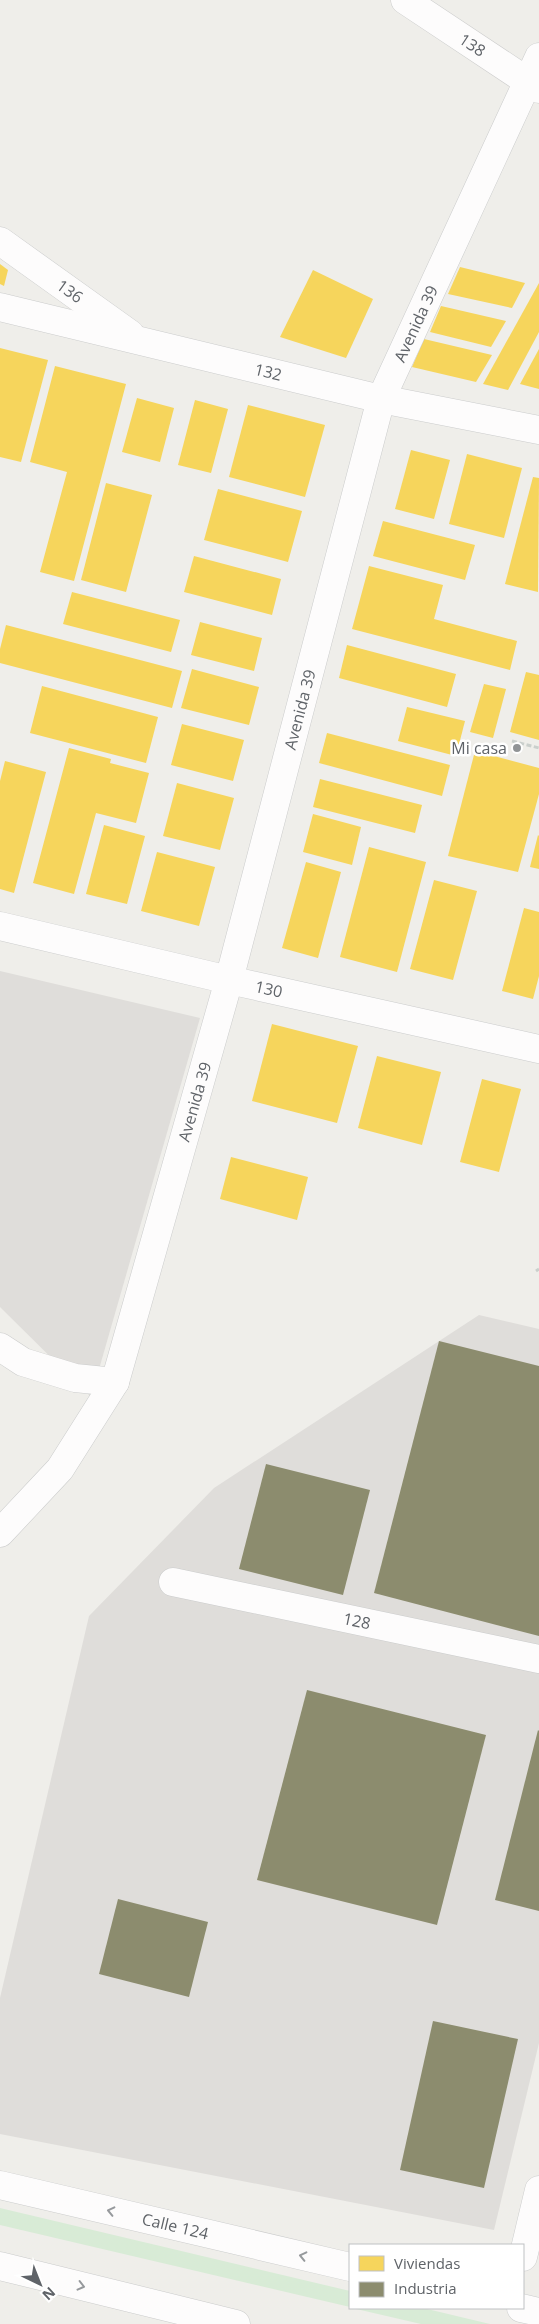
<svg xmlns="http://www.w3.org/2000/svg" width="539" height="2324" font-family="'Open Sans',sans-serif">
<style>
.industrial{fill:#dfddda}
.green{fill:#d8ebd6}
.homes{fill:#f6d55c}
.industry{fill:#8c8c6e}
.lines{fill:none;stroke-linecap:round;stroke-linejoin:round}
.minor-casing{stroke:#cbcccc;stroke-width:29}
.path{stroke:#cacfcc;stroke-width:3;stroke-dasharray:5 2.5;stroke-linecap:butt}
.minor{stroke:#fdfcfc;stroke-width:28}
.oneway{stroke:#96999c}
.poi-dot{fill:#919496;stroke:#fff;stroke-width:2}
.labels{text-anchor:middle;stroke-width:5;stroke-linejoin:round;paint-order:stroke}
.street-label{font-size:16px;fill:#5f6368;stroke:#fff}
.poi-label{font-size:16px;fill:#5f6368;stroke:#fff;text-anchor:end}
</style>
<rect width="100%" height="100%" fill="#efeeea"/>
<g class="industrial">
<path d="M0 971 200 1018 91 1397 0 1307Z"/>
<path d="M479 1315 539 1329V2043L494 2230 0 2134V1998L89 1616 214 1488Z"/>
</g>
<g class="green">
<path d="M0 2208 350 2291V2307L0 2225Z"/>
<path d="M352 2308H423L490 2324H421Z"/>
</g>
<g class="homes">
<path d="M0 264 8 270 4 286 0 284Z"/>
<path d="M460 267 525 283 512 308 448 294Z"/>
<path d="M313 270 373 299 346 358 280 337Z"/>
<path d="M539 283V332L508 390 483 384Z"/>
<path d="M441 306 506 321 491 347 430 332Z"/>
<path d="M424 339 492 355 476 382 412 367Z"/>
<path d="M0 348 48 360 21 462 0 457Z"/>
<path d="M539 349V389L520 384Z"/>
<path d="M55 366 126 384 74 581 40 572 67 472 30 462Z"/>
<path d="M137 398 174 408 160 462 122 452Z"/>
<path d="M195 400 228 409 211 473 178 465Z"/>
<path d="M248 405 325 425 305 497 229 477Z"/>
<path d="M411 450 450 460 434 519 395 509Z"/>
<path d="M467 454 522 468 504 538 449 524Z"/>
<path d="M533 477 539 478 538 592 505 584Z"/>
<path d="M106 483 152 495 126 592 81 580Z"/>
<path d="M218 489 302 511 288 562 204 540Z"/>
<path d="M383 521 475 545 465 580 373 556Z"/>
<path d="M194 556 281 579 272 615 184 592Z"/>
<path d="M369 566 443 585 434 619 517 641 510 670 352 629Z"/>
<path d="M72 592 180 620 171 652 63 624Z"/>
<path d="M200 622 262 638 254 671 191 655Z"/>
<path d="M6 625 182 671 172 708 0 663V649Z"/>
<path d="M347 645 456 674 447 707 339 678Z"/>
<path d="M192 669 259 687 249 725 181 708Z"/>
<path d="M526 672 539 675V740L510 732Z"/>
<path d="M484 684 506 689 493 738 470 732Z"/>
<path d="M42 686 158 717 146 763 30 733Z"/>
<path d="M407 707 465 721 456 756 398 741Z"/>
<path d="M182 724 244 740 233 781 171 765Z"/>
<path d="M327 733 450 765 442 796 319 763Z"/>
<path d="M69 748 111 759 110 763 149 773 136 823 96 813 74 894 33 883Z"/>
<path d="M475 751 539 768V794L518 872 448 856Z"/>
<path d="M5 761 46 772 14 893 0 889V781Z"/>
<path d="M320 779 422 805 415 833 313 807Z"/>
<path d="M177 783 234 798 220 850 163 836Z"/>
<path d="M313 814 361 827 352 865 303 852Z"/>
<path d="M104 825 145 836 127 904 86 894Z"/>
<path d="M538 835 539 836V869L530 867Z"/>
<path d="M369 847 426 862 397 972 340 957Z"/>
<path d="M157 852 215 867 199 926 141 911Z"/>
<path d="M306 862 341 872 318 958 282 948Z"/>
<path d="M434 880 477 891 453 980 410 969Z"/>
<path d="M524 908 539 912V976L533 999 502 991Z"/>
<path d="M272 1024 358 1046 337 1123 252 1101Z"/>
<path d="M377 1056 441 1072 422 1145 358 1128Z"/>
<path d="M482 1079 521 1089 499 1172 460 1162Z"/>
<path d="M231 1157 308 1177 297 1220 220 1199Z"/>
</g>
<g class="industry">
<path d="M439 1341 539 1366V1636L374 1593Z"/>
<path d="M266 1464 370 1490 343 1595 239 1569Z"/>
<path d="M307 1690 486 1735 437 1925 257 1880Z"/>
<path d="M538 1730 539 1731V1911L495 1900Z"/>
<path d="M118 1899 208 1922 189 1997 99 1974Z"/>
<path d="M433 2021 518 2039 484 2188 400 2170Z"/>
</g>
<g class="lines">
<defs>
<g id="minor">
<path id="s1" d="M405 0 539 89"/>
<path id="s2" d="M0 241 130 334"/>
<path id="s3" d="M0 307 381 399 539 430"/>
<path id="s4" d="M0 926 229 980 539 1049"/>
<path d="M0 1347 23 1362 75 1378 115 1382"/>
<path id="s5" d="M0 1533 60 1469 115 1382 229 980 381 399 539 57"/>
<path id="s6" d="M173 1582 539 1659"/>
<path id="s7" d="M0 2185 350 2267"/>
<path d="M523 2257 539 2190"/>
<path d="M0 2266 236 2324"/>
<path d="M521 2308 539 2312"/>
</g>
</defs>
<use href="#minor" class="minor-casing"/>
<g class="path">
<path d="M512 741 539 748"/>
<path d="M536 1271 539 1269"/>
</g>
<use href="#minor" class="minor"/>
</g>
<defs><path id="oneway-chevron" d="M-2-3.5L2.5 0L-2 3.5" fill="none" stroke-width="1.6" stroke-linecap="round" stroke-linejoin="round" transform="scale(1.25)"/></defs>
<g class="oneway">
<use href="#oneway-chevron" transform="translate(111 2211) rotate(-167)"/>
<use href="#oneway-chevron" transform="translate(303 2256) rotate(-167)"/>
<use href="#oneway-chevron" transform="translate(81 2286) rotate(14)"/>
</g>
<circle class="poi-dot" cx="517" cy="748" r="5"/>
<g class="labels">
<g class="street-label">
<text dy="6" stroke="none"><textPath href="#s1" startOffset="81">138</textPath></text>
<text dy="6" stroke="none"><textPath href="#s2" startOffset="86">136</textPath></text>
<text dy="6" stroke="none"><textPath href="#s5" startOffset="1292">Avenida 39</textPath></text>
<text dy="6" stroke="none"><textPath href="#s3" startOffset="276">132</textPath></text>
<text dy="6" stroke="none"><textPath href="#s5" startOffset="888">Avenida 39</textPath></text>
<text dy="6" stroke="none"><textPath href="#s4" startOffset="276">130</textPath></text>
<text dy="6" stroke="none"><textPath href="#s5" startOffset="482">Avenida 39</textPath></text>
<text dy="6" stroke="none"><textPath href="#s6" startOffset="188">128</textPath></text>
<text dy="6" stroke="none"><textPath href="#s7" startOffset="180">Calle 124</textPath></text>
</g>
<g class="poi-label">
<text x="507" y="754">Mi casa</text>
</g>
</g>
<rect x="349" y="2244" width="175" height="65" fill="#ffffff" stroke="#bfc1c3"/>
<rect x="359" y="2256" width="25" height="15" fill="#f6d55c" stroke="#bfc1c3"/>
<text x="394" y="2269" font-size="15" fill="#5f6368">Viviendas</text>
<rect x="359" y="2282" width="25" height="15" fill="#8c8c6e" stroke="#bfc1c3"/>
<text x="394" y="2294" font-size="15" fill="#5f6368">Industria</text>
<g transform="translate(40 2284) rotate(137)" stroke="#ffffff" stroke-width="4" paint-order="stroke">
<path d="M0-4L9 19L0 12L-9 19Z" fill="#5f6368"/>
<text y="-8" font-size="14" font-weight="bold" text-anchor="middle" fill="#5f6368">N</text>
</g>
</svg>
